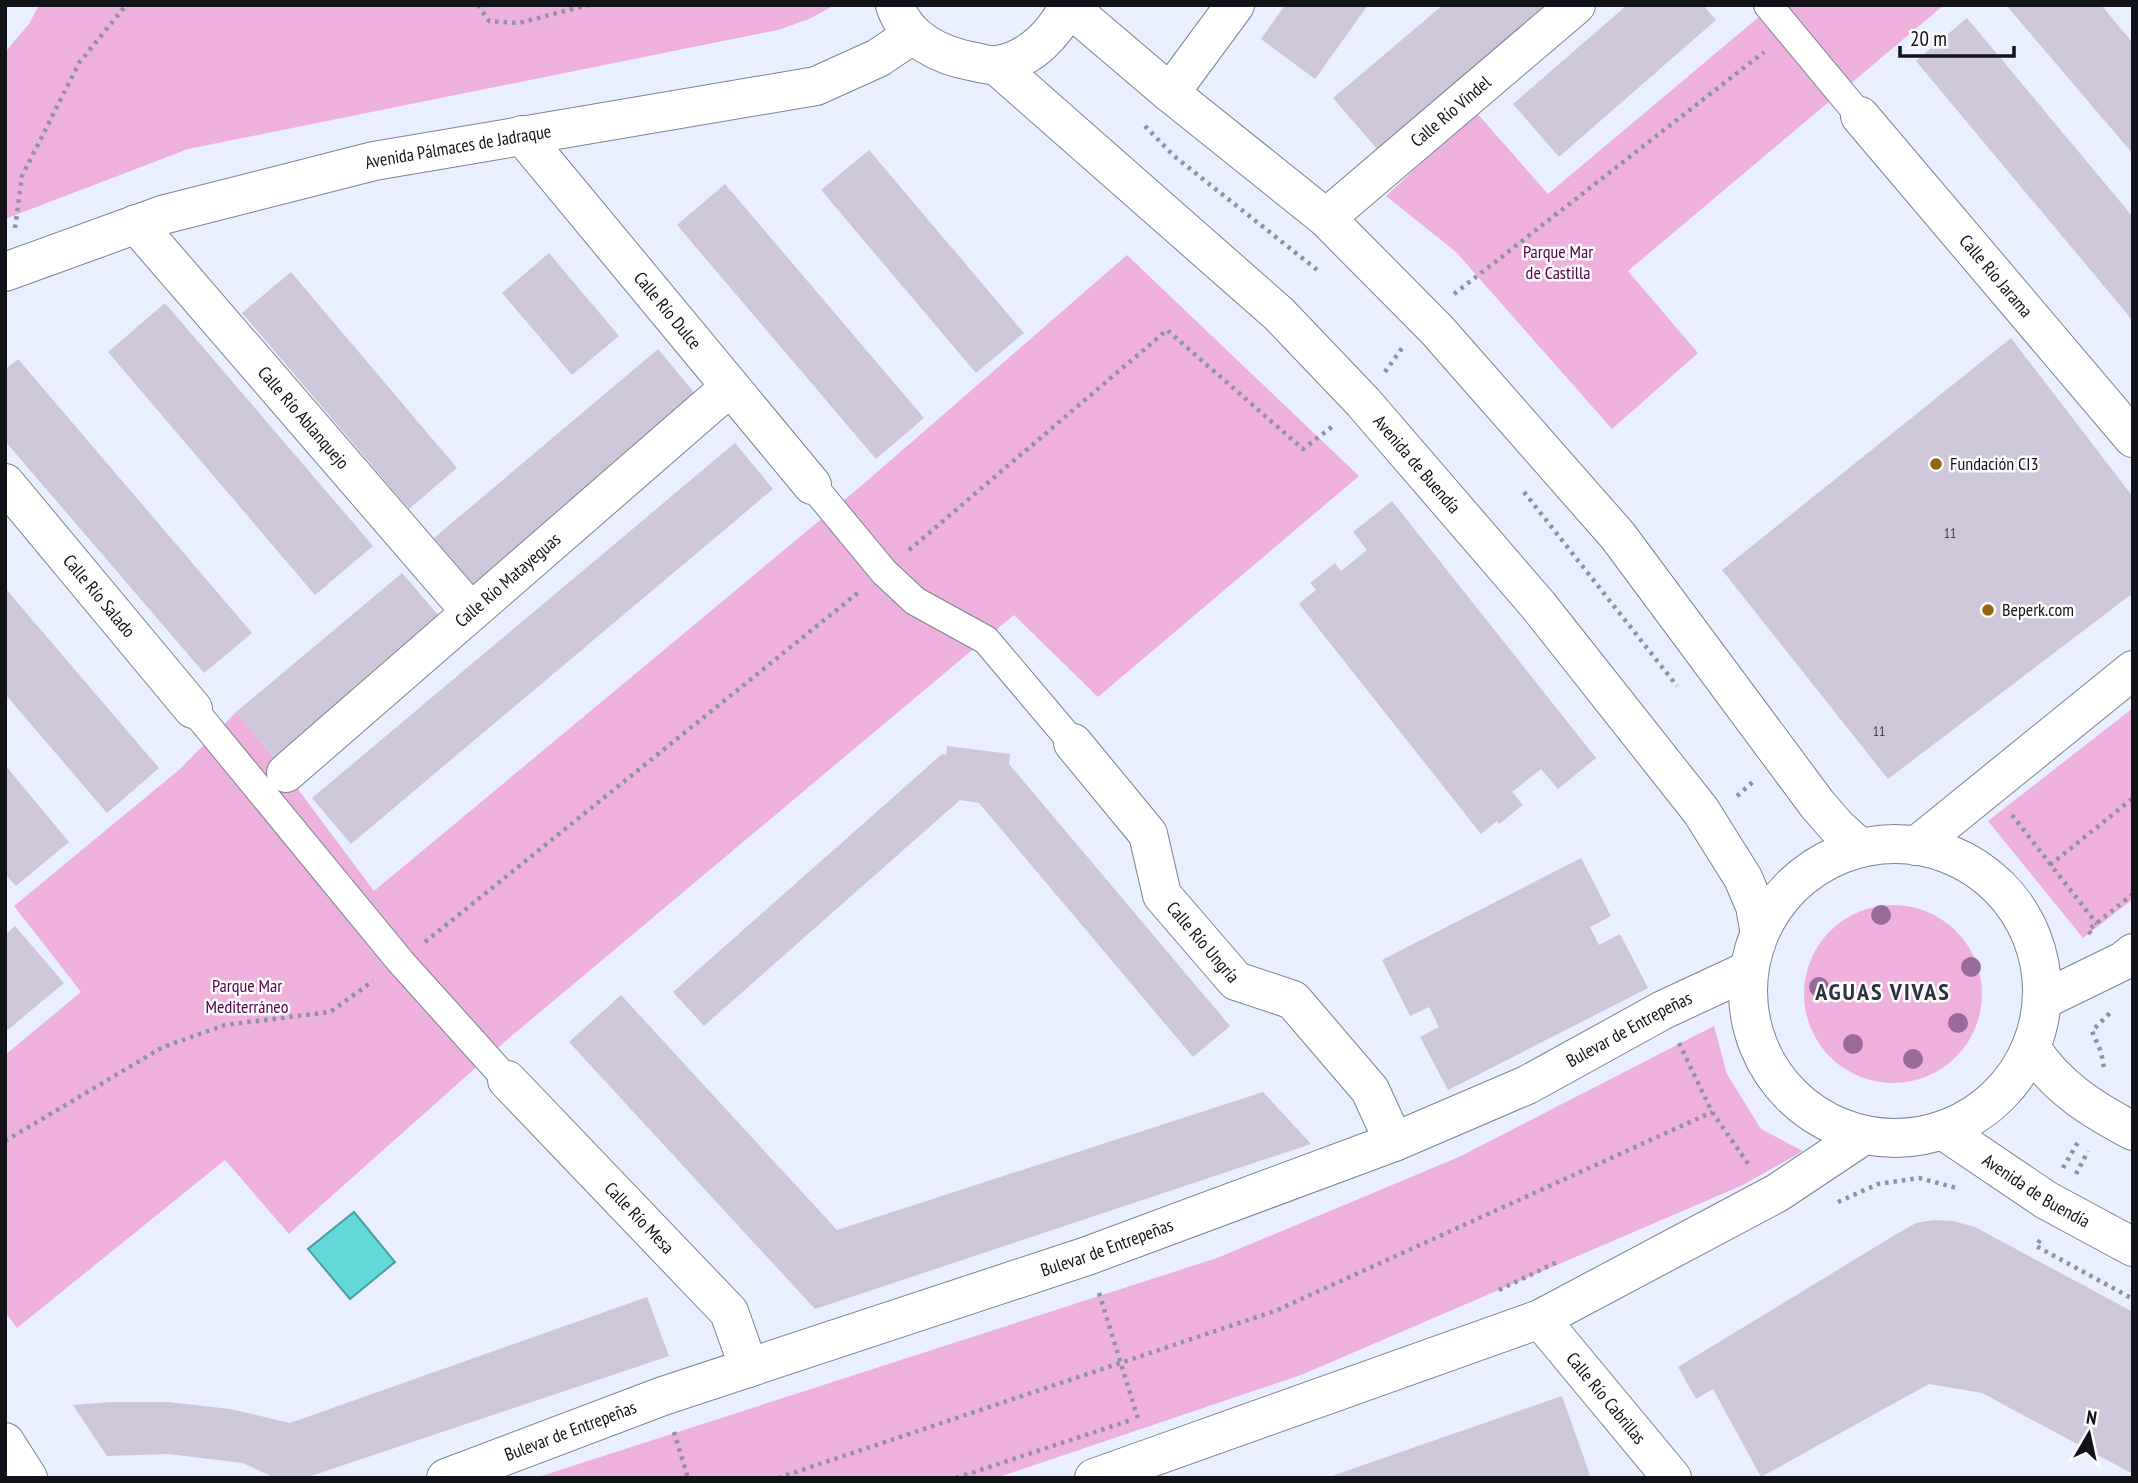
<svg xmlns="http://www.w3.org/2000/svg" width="2138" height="1483" font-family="'PT Sans Narrow',sans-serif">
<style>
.green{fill:#eeb1de}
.water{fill:#63d9dc;stroke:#4a9ea2;stroke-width:2}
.building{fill:#cdc7d9}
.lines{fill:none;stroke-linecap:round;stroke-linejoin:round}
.pedestrian-casing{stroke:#7c8292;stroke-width:30}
.minor-casing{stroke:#7c8292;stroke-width:40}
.tertiary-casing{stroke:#7c8292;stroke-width:40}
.secondary-casing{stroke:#7c8292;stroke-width:40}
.path{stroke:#8f939f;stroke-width:4.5;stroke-dasharray:3.5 5;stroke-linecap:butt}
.pedestrian{stroke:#fff;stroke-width:28}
.minor{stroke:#fff;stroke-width:38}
.tertiary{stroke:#fff;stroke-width:38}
.secondary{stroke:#fff;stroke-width:38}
.tree{fill:#986c9a}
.poi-dot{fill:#90670f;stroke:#fdfdfd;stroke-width:2.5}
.labels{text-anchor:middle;stroke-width:5;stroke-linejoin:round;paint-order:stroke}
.number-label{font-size:14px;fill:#404049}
.street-label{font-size:18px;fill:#111319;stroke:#fdfdfd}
.park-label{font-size:18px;fill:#560149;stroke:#fdfdfd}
.poi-label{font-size:18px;fill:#111319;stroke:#fdfdfd;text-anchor:start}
.district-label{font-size:24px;font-weight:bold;letter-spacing:2px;fill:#2d3240;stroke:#fdfdfd}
</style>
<rect width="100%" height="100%" fill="#e9effe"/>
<g class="green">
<path d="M39 5H835L809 19 778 30 188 149 5 219V52L29 24Z"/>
<path d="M1773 5H1944L1628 271 1698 353 1612 429 1456 252 1386 196 1476 112 1548 194Z"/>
<path d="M1127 255 1359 476 1098 697 1014 615 508 1039 289 1234 225 1160 17 1328 5 1312V1055L81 992 14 906 180 769 236 712 274 757 374 891 861 486Z"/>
<path d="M2133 708V899L2083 938 1988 821Z"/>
<circle cx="1893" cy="994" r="89"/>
<path d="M1714 1026 1727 1074 1761 1129 1803 1151 1743 1185 1301 1375 996 1478H535L1217 1258 1459 1157Z"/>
</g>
<path class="water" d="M354 1212 395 1262 350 1299 308 1249Z"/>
<g class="building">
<path d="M1285 5H1368L1315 79 1261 39Z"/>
<path d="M1443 5H1547L1377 149 1333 98Z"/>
<path d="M1627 5H1703L1716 20 1559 157 1513 104Z"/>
<path d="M2006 5H2101L2133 43V154Z"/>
<path d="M1967 18 2133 217V321L1916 61Z"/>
<path d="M869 150 1024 333 976 373 821 190Z"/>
<path d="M725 184 924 418 876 459 677 225Z"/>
<path d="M549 253 619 336 572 375 502 293Z"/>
<path d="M291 272 457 468 409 509 242 313Z"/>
<path d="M165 303 373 546 315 595 108 352Z"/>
<path d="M2011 338 2133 497V593L1888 779 1722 570Z"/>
<path d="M658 349 697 396 473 585 434 538Z"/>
<path d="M18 359 252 633 204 673 5 441V370Z"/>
<path d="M735 443 773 489 351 844 312 798Z"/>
<path d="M1392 501 1596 758 1558 789 1541 769 1512 792 1523 805 1499 824 1497 821 1481 834 1299 604 1316 590 1310 583 1335 563 1341 571 1367 550 1353 532Z"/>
<path d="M402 573 440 617 274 757 236 712Z"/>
<path d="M5 588 159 768 107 813 5 694Z"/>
<path d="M947 746 1010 754 1009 764 1230 1026 1193 1057 979 803 960 800 704 1026 673 992 942 754 946 755Z"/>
<path d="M5 765 69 842 16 886 5 874Z"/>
<path d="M1581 858 1611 916 1590 927 1599 945 1620 934 1648 988 1448 1090 1420 1037 1439 1027 1429 1007 1410 1016 1382 960Z"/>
<path d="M15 926 64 983 5 1032V935Z"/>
<path d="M621 995 837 1230 1263 1092 1311 1144 815 1309 569 1042Z"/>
<path d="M1934 1220 1953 1221 1975 1227 2133 1312V1474L1982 1393 1929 1384 1761 1477 1713 1389 1696 1399 1678 1367 1895 1235 1916 1223Z"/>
<path d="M647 1297 669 1356 305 1478H275L243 1463 168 1454 107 1456 73 1405 111 1402H168L230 1409 290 1423Z"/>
<path d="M1562 1396 1591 1478H1329V1477Z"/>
</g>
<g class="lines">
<defs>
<g id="pedestrian">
<path d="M1768 5 1860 116"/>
<path d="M812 485 884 572 915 601 986 640 1073 743"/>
<path d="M193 709 400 961 507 1080"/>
</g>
<g id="minor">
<path d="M1170 93 1235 5"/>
<path id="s1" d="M1860 116 2133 438"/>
<path id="s2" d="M522 135 812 485"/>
<path id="s3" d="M1326 218 1576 5"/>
<path id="s4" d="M136 224 471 612"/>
<path id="s5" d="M5 483 193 709"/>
<path id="s6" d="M1073 743 1148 834 1162 895 1236 981 1293 1000 1370 1090 1394 1142"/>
<path id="s7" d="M286 773 730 387"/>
<path id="s8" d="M507 1080 729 1312 749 1368"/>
<path id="s9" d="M1540 1319 1672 1478"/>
</g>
<g id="tertiary">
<path id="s10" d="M5 272 162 215 374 161 816 86 878 58 912 35"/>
<path d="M1916 846 2133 670"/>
<path d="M2043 1000 2123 961 2133 953"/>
<path d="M5 1442 28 1478"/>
<path id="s11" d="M446 1478 663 1396 1087 1256 1394 1142 1527 1085 1663 1010 1749 970"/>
<path d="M1094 1478 1540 1319 1777 1193 1864 1135"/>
</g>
<g id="secondary">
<path d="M895 5C906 40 941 56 975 62 981 63 990 66 996 65 1030 61 1055 33 1069 5"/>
<path d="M1069 7 1170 93 1326 218 1437 330 1618 536 1817 804 1837 827 1859 847"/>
<path id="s12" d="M996 65 1279 314 1363 402 1538 605 1701 811 1743 878 1755 906 1759 929"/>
<circle cx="1895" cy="991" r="147"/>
<path d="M2032 1049C2056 1087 2093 1110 2133 1131"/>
<path id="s13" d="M1944 1131 2046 1200 2133 1247"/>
</g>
</defs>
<use href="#pedestrian" class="pedestrian-casing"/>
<use href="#minor" class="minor-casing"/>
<use href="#tertiary" class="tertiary-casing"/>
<use href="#secondary" class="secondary-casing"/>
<g class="path">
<path d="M478 5 489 21 519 23 588 5"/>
<path d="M1145 126 1174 156 1321 273"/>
<path d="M15 228 22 176 79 63 126 5"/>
<path d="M1454 294 1764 52"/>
<path d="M1385 372 1402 348"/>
<path d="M1524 492 1677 686"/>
<path d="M909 550 1167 330 1303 449 1333 426"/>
<path d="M1737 796 1754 781"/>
<path d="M2012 815 2097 924"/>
<path d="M2050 865 2133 798"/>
<path d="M2091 934 2088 930 2133 894"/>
<path d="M425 942 859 592"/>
<path d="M1679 1043 1712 1112 1749 1165"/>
<path d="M2104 1067 2101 1052 2092 1031 2111 1012"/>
<path d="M5 1141 163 1047 225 1025 330 1012 373 981"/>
<path d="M2063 1168 2078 1142"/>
<path d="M2076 1174 2088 1151"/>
<path d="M1838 1202 1878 1184 1919 1178 1957 1188"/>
<path d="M2040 1240 2036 1246 2133 1299"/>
<path d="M1499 1290 1557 1262"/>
<path d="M1099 1293 1139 1422"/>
<path d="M674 1432 688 1478"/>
<path d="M778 1478 1275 1311 1712 1112"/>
<path d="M956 1478 1131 1420"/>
</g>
<use href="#pedestrian" class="pedestrian"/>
<use href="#minor" class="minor"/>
<use href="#tertiary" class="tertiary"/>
<use href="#secondary" class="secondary"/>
</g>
<g class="tree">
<circle cx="1881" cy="915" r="10"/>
<circle cx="1971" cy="967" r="10"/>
<circle cx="1819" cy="987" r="10"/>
<circle cx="1958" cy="1023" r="10"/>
<circle cx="1853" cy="1044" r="10"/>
<circle cx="1913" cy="1059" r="10"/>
</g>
<g class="poi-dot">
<circle cx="1936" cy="464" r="7"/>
<circle cx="1988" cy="610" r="7"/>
</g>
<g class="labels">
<g class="number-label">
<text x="1950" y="538">11</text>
<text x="1879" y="736">11</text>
</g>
<g class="street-label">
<text dy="6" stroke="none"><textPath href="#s3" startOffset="164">Calle Río Vindel</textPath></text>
<text dy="6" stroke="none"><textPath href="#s10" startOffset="471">Avenida Pálmaces de Jadraque</textPath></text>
<text dy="6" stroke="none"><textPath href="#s1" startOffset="210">Calle Río Jarama</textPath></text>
<text dy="6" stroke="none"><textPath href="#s2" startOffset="228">Calle Río Dulce</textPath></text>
<text dy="6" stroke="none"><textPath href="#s4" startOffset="256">Calle Río Ablanquejo</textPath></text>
<text dy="6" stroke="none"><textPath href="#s12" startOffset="581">Avenida de Buendía</textPath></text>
<text dy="6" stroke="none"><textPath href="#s7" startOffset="294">Calle Río Matayeguas</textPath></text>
<text dy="6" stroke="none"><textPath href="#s5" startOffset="147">Calle Río Salado</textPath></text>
<text dy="6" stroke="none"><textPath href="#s6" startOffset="243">Calle Río Ungría</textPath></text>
<text dy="6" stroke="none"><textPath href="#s11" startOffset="1267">Bulevar de Entrepeñas</textPath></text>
<text dy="6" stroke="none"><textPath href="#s13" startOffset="110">Avenida de Buendía</textPath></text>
<text dy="6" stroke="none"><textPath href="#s8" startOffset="191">Calle Río Mesa</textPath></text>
<text dy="6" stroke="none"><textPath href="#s11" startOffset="700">Bulevar de Entrepeñas</textPath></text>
<text dy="6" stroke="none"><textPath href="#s9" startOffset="103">Calle Río Cabrillas</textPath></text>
<text dy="6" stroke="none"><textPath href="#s11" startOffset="133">Bulevar de Entrepeñas</textPath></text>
</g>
<g class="park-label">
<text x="1558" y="258">Parque Mar<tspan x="1558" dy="21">de Castilla</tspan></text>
<text x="247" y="992">Parque Mar<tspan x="247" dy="21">Mediterráneo</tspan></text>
</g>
<g class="poi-label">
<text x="1950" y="470">Fundación CI3</text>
<text x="2002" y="616">Beperk.com</text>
</g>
<g class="district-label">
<text x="1883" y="1000">AGUAS VIVAS</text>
</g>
</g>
<rect width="2138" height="1483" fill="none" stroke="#111319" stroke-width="14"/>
<g transform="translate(2089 1434) rotate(9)" stroke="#fdfdfd" stroke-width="5" paint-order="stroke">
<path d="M0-5L12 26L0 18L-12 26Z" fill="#111319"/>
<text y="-10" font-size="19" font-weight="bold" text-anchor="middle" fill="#111319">N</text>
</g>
<path d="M1900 46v10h114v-10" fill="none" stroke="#111319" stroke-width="3.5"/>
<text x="1910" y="46" font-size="21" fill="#111319" stroke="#fdfdfd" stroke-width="5" paint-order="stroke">20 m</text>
</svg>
